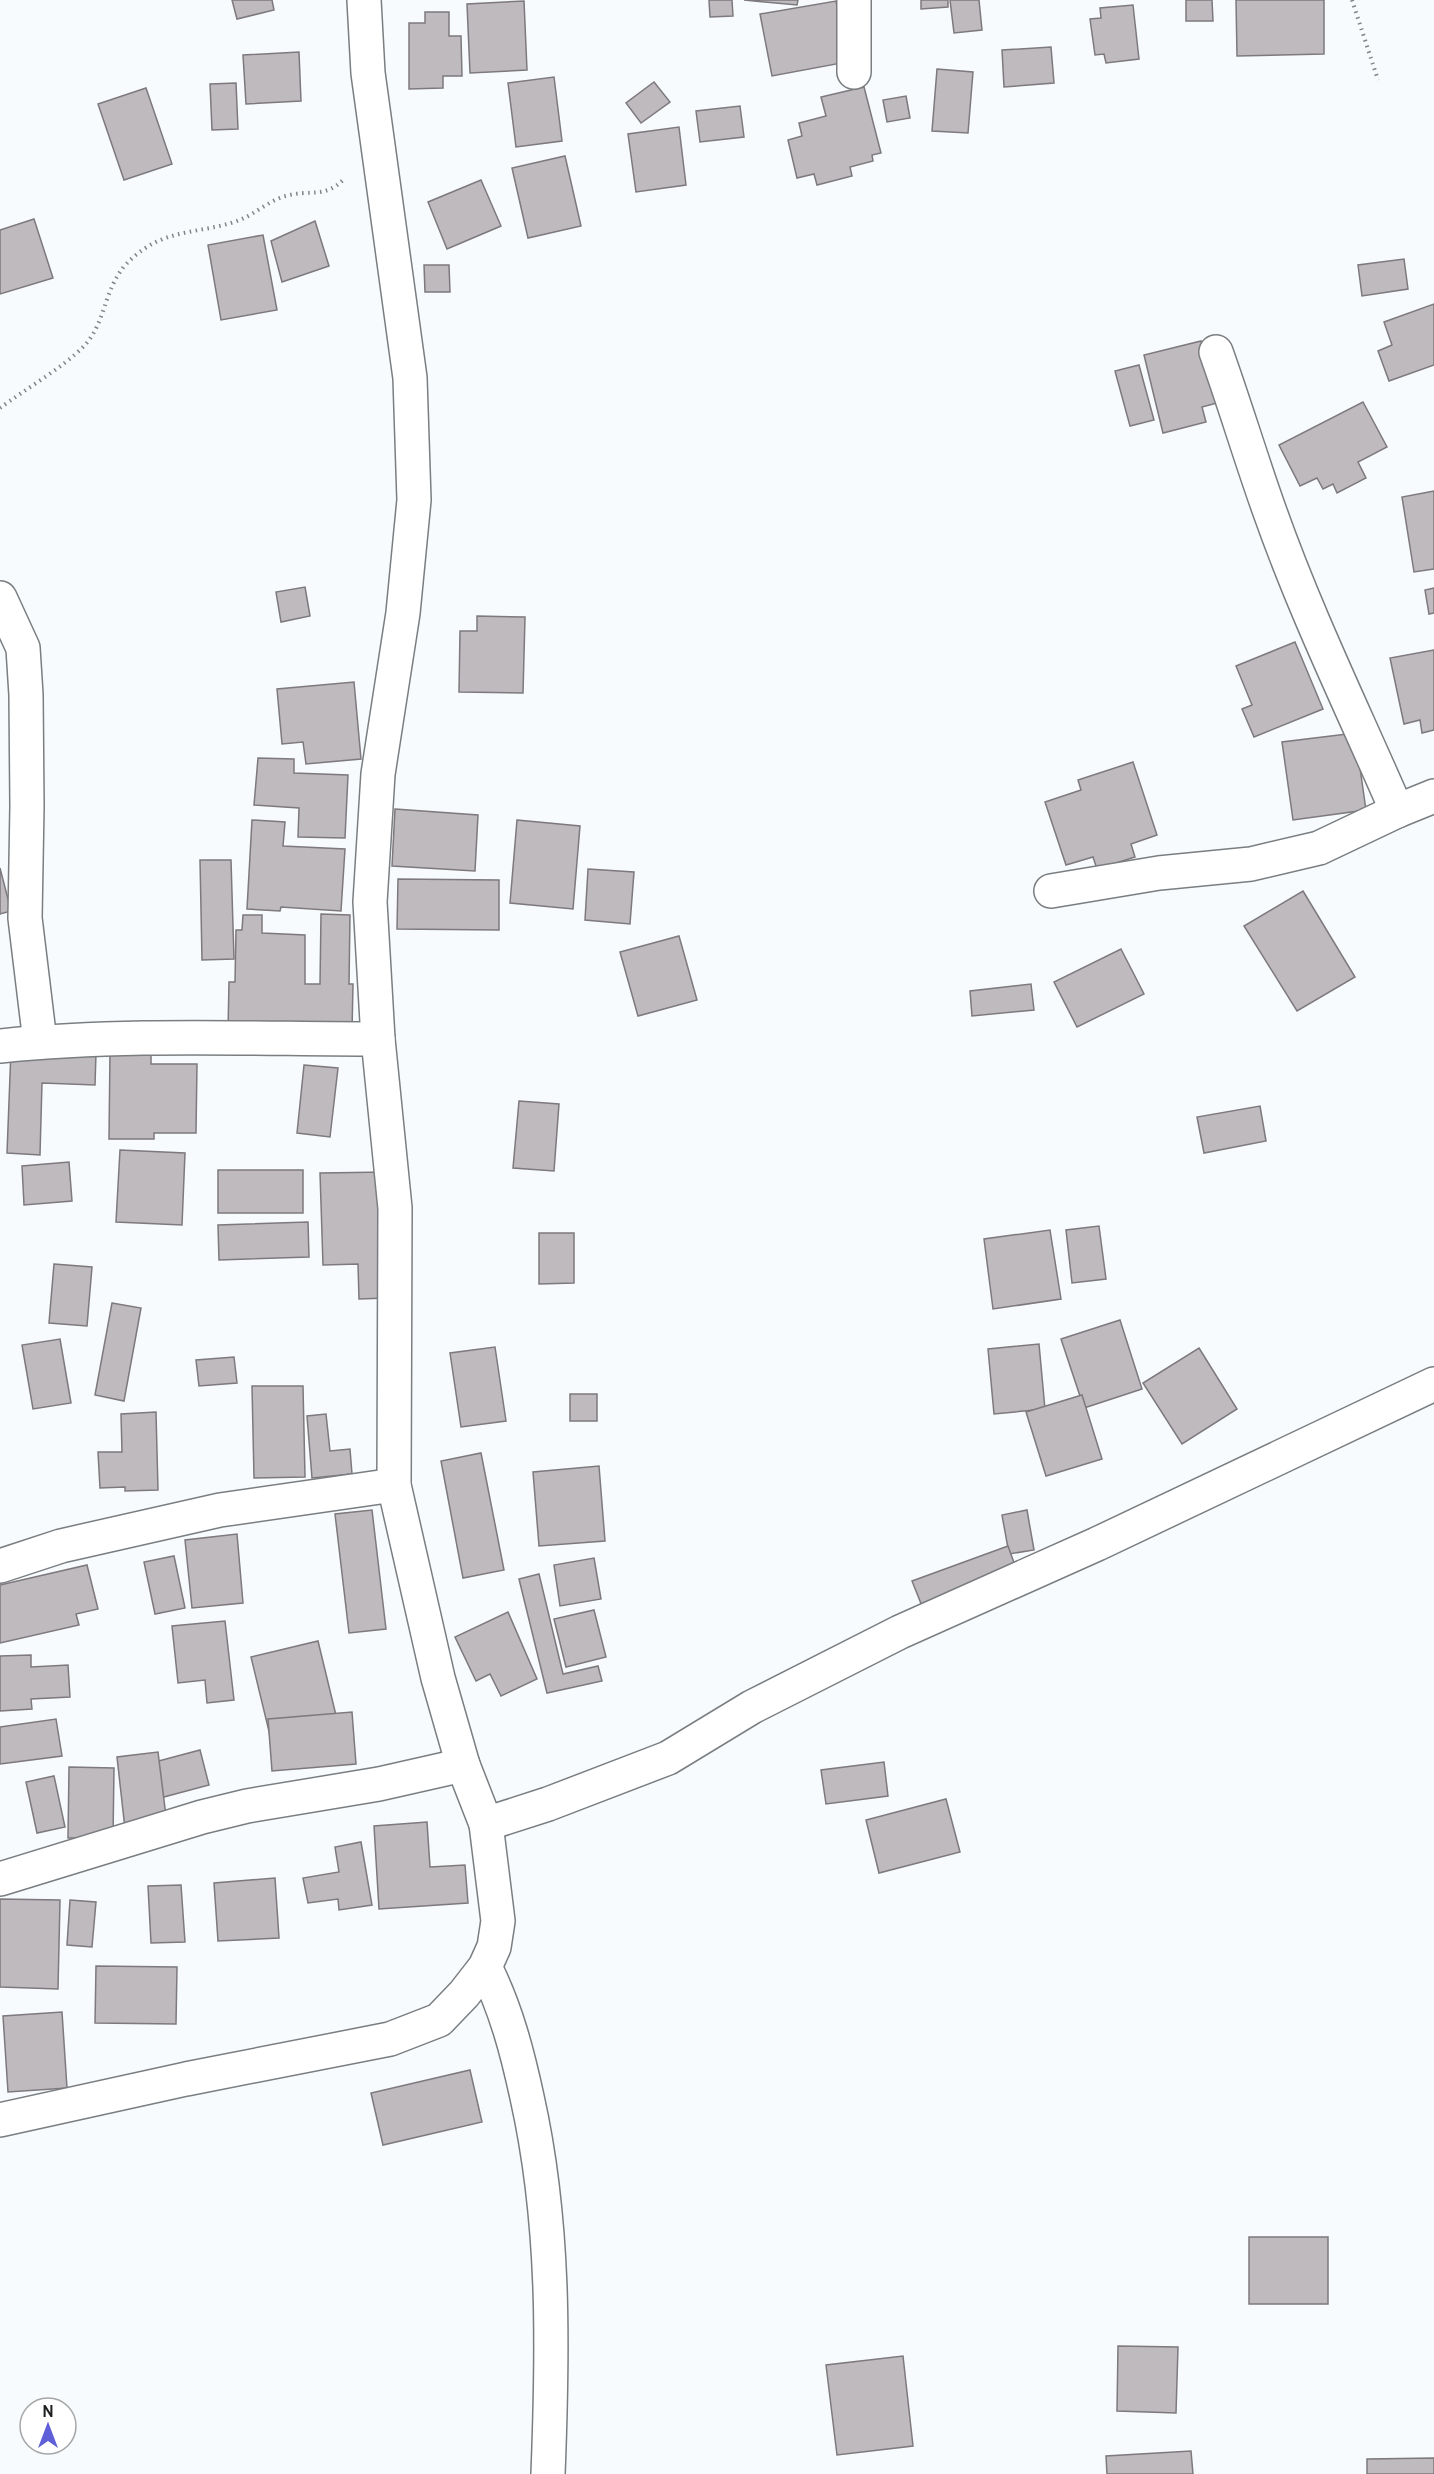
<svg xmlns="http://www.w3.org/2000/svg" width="1434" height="2474" font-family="Overpass,sans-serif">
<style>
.building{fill:#bebabd;stroke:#7d797c;stroke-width:1.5}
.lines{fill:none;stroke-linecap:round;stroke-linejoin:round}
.minor-casing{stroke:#7a7e80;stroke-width:36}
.path{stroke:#828587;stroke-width:4;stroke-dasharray:1.5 4.5;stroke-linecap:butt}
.minor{stroke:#fff;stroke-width:33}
</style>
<rect width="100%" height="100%" fill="#f7fbfe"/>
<g class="building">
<path d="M232 0H272L274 10 237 19Z"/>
<path d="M709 0H732L733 16 710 17Z"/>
<path d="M744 0H798L797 5Z"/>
<path d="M921 0H948V7L921 9Z"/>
<path d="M950 0H979L982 30 954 33Z"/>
<path d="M1186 0H1212L1213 21H1186Z"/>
<path d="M1236 0H1324V54L1237 56Z"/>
<path d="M524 1 527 70 470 73 467 4Z"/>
<path d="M836 1 847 62 772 76 760 14Z"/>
<path d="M1133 5 1139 59 1106 63 1104 54 1095 55 1090 19 1101 18 1100 8Z"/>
<path d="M425 12H449V36H461L462 76H443V88L409 89V23H425Z"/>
<path d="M1051 47 1054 83 1004 87 1002 50Z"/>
<path d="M299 52 301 101 246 104 243 55Z"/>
<path d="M937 69 973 72 968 133 932 131Z"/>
<path d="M554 77 562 141 516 147 508 83Z"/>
<path d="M654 82 670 102 641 123 626 103Z"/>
<path d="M236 83 238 129 212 130 210 84Z"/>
<path d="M864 87 881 153 872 155 873 161 850 167 852 176 817 185 814 174 797 178 788 140 802 136 799 123 826 116 821 97Z"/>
<path d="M146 88 172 164 124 180 98 104Z"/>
<path d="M906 96 910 118 887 122 883 100Z"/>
<path d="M740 106 744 137 700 142 696 111Z"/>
<path d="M679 127 686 185 636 192 628 134Z"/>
<path d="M565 156 581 226 528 238 512 168Z"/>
<path d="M481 180 501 226 447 249 428 202Z"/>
<path d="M34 219 53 278 0 294V230Z"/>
<path d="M315 221 329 266 282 282 271 241Z"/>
<path d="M263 235 277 310 221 320 208 245Z"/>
<path d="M1404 259 1408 289 1362 296 1358 265Z"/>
<path d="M424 265H449L450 292H425Z"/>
<path d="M1434 304V365L1389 381 1378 351 1392 345 1384 322Z"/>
<path d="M1201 341 1217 403 1202 407 1206 422 1163 433 1144 355Z"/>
<path d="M1139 365 1154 420 1130 426 1115 371Z"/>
<path d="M1363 402 1387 447 1358 462 1366 478 1337 493 1333 484 1323 489 1317 478 1300 486 1279 445Z"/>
<path d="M1434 491V569L1414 572 1402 497Z"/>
<path d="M305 587 310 616 281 622 276 592Z"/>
<path d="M1434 588V613L1429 614 1425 590Z"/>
<path d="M477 616 525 617 523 693 459 692 460 631H477Z"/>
<path d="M1295 642 1323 709 1254 737 1242 709 1252 705 1236 666Z"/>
<path d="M1434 650V730L1422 733 1420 720 1404 724 1390 658Z"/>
<path d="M354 682 361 759 306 764 303 742 282 744 277 689Z"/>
<path d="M1355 733 1366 810 1293 820 1282 742Z"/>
<path d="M258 758 294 759V773L348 775 345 838 298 837 299 808 254 805Z"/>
<path d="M1133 762 1157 835 1131 844 1135 857 1097 869 1093 857 1066 865 1045 802 1081 790 1078 780Z"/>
<path d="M395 809 478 815 475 871 392 866Z"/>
<path d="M252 820 285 822 283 846 345 849 341 911 281 907 280 911 247 909Z"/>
<path d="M517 820 580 826 573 909 510 903Z"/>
<path d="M200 860H231L234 959 202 960Z"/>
<path d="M0 868 11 911 0 914Z"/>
<path d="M588 869 634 872 630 924 585 920Z"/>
<path d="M398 879 499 880V930L397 929Z"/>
<path d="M1303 891 1355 977 1297 1011 1244 926Z"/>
<path d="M321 914 350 915 349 984H353L352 1032 228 1030 229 982H235L236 930H242L243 915H262V933L305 935V984H320Z"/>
<path d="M679 936 697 1000 638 1016 620 952Z"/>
<path d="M1121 949 1144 994 1077 1027 1054 982Z"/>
<path d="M1031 984 1034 1010 972 1016 970 991Z"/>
<path d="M11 1050 96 1053 95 1085 42 1083 40 1155 7 1153Z"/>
<path d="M110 1051H151V1064H197L196 1133H154V1139H109Z"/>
<path d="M304 1065 338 1068 330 1137 297 1133Z"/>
<path d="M519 1101 559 1104 554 1171 513 1168Z"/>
<path d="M1260 1106 1266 1141 1204 1153 1197 1117Z"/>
<path d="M120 1150 185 1153 182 1225 116 1222Z"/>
<path d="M69 1162 72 1201 24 1205 22 1166Z"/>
<rect x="218" y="1170" width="85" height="43"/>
<path d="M386 1172 387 1298 359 1299 358 1264 323 1265 320 1173Z"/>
<path d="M308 1222 309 1257 219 1260 218 1225Z"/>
<path d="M1099 1226 1106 1279 1072 1283 1066 1230Z"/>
<path d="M1050 1230 1061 1299 993 1309 984 1239Z"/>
<path d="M539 1233H574V1283L539 1284Z"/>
<path d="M54 1264 92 1267 87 1326 49 1323Z"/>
<path d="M112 1303 141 1308 124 1401 95 1395Z"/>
<path d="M1120 1320 1142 1389 1084 1408 1061 1339Z"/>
<path d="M60 1339 71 1403 33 1409 22 1345Z"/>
<path d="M1039 1344 1045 1409 994 1414 988 1349Z"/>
<path d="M495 1347 506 1421 461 1427 450 1353Z"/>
<path d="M1199 1348 1237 1409 1182 1444 1143 1383Z"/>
<path d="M234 1357 237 1383 199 1386 196 1360Z"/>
<path d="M252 1386H303L305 1477 254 1478Z"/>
<rect x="570" y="1394" width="27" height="27"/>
<path d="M1082 1395 1102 1459 1046 1476 1026 1412Z"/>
<path d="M156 1412 158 1490 125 1491V1487L100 1488 98 1452H122L121 1414Z"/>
<path d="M326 1414 330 1451 350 1449 352 1474 312 1478 307 1416Z"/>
<path d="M481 1453 504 1570 463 1578 441 1461Z"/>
<path d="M599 1466 605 1541 539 1546 533 1472Z"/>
<path d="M372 1510 386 1629 349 1633 335 1514Z"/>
<path d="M1027 1510 1034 1550 1009 1554 1002 1515Z"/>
<path d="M237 1534 243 1603 192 1608 185 1540Z"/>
<path d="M1008 1546 1017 1571 922 1606 912 1581Z"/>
<path d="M174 1556 185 1608 155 1614 144 1562Z"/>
<path d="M594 1558 601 1599 560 1606 554 1565Z"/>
<path d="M87 1565 98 1609 76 1614 79 1625 0 1643V1585Z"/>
<path d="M539 1574 563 1674 598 1666 602 1681 547 1693 519 1579Z"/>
<path d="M594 1610 606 1657 566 1667 554 1619Z"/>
<path d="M508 1612 537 1679 501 1696 490 1674 476 1681 455 1637Z"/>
<path d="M225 1621 234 1700 207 1703 205 1680 178 1683 172 1626Z"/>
<path d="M318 1641 341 1736 274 1752 251 1657Z"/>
<path d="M31 1655V1667L68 1665 70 1697 31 1699 32 1709 0 1711V1656Z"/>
<path d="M352 1712 356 1764 272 1771 268 1719Z"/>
<path d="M56 1719 62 1756 0 1764V1727Z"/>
<path d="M200 1750 209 1785 160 1798 151 1763Z"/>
<path d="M158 1752 167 1824 125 1829 117 1757Z"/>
<path d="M884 1762 888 1796 826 1804 821 1770Z"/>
<path d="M69 1767 114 1768 113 1838H68Z"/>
<path d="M54 1776 65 1827 37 1833 26 1782Z"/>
<path d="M946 1799 960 1852 879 1873 866 1820Z"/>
<path d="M427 1822 430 1867 465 1865 468 1903 379 1909 374 1826Z"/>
<path d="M361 1842 372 1905 339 1910 338 1899 308 1903 303 1878 339 1872 335 1847Z"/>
<path d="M275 1878 279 1938 218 1941 214 1883Z"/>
<path d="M181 1885 185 1942 151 1943 148 1886Z"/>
<path d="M0 1899 60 1900 58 1989 0 1987Z"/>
<path d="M70 1900 96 1902 92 1947 67 1945Z"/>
<path d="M96 1966 177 1967 176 2024 95 2023Z"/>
<path d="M62 2012 67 2088 8 2092 3 2016Z"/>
<path d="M470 2070 482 2122 383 2145 371 2093Z"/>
<rect x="1249" y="2237" width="79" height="67"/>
<path d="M1118 2346 1178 2347 1176 2413 1117 2411Z"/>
<path d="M903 2356 913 2446 837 2455 826 2365Z"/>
<path d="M1191 2451 1193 2474H1107L1106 2456Z"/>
<path d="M1434 2458V2474H1367V2459Z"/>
</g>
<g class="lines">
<defs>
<g id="minor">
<path d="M854 0V72"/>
<path d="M1216 352C1235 405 1251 459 1270 512 1306 614 1354 712 1397 811"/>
<path d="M0 598 23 648 26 695 27 806 25 918 40 1042"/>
<path d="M1051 891 1159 873 1251 864 1319 848 1397 811 1434 796"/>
<path d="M0 1046C125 1033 253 1039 378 1039"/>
<path d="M0 1566 61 1546 220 1510 394 1485"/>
<path d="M486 1824 548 1804 668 1758 752 1707 900 1632 1097 1544 1434 1384"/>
<path d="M0 1879 202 1817 247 1806 379 1784 463 1765"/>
<path d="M485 1967C506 2009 517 2051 527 2097 555 2222 553 2347 548 2474"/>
<path d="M0 2120 186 2079 390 2039 439 2020 464 1994 485 1967 494 1947 498 1921 486 1824 463 1765 438 1678 394 1485 395 1208 378 1039 370 902 378 774 403 613 414 500 410 378 368 73 364 0"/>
</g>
</defs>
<use href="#minor" class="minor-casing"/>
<g class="path">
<path d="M1352 0 1378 80"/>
<path d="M0 408C24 390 64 367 84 346 104 325 104 295 120 272 127 261 142 249 154 243 181 229 214 231 242 219 256 213 270 200 286 196 309 189 325 199 344 179"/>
</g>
<use href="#minor" class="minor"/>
</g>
<g transform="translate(48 2426)"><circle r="28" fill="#ffffff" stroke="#a5a6a6" stroke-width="1.5"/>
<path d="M0-4.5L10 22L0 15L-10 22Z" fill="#5f5fd7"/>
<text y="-9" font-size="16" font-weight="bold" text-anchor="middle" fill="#1e2021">N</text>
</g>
</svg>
